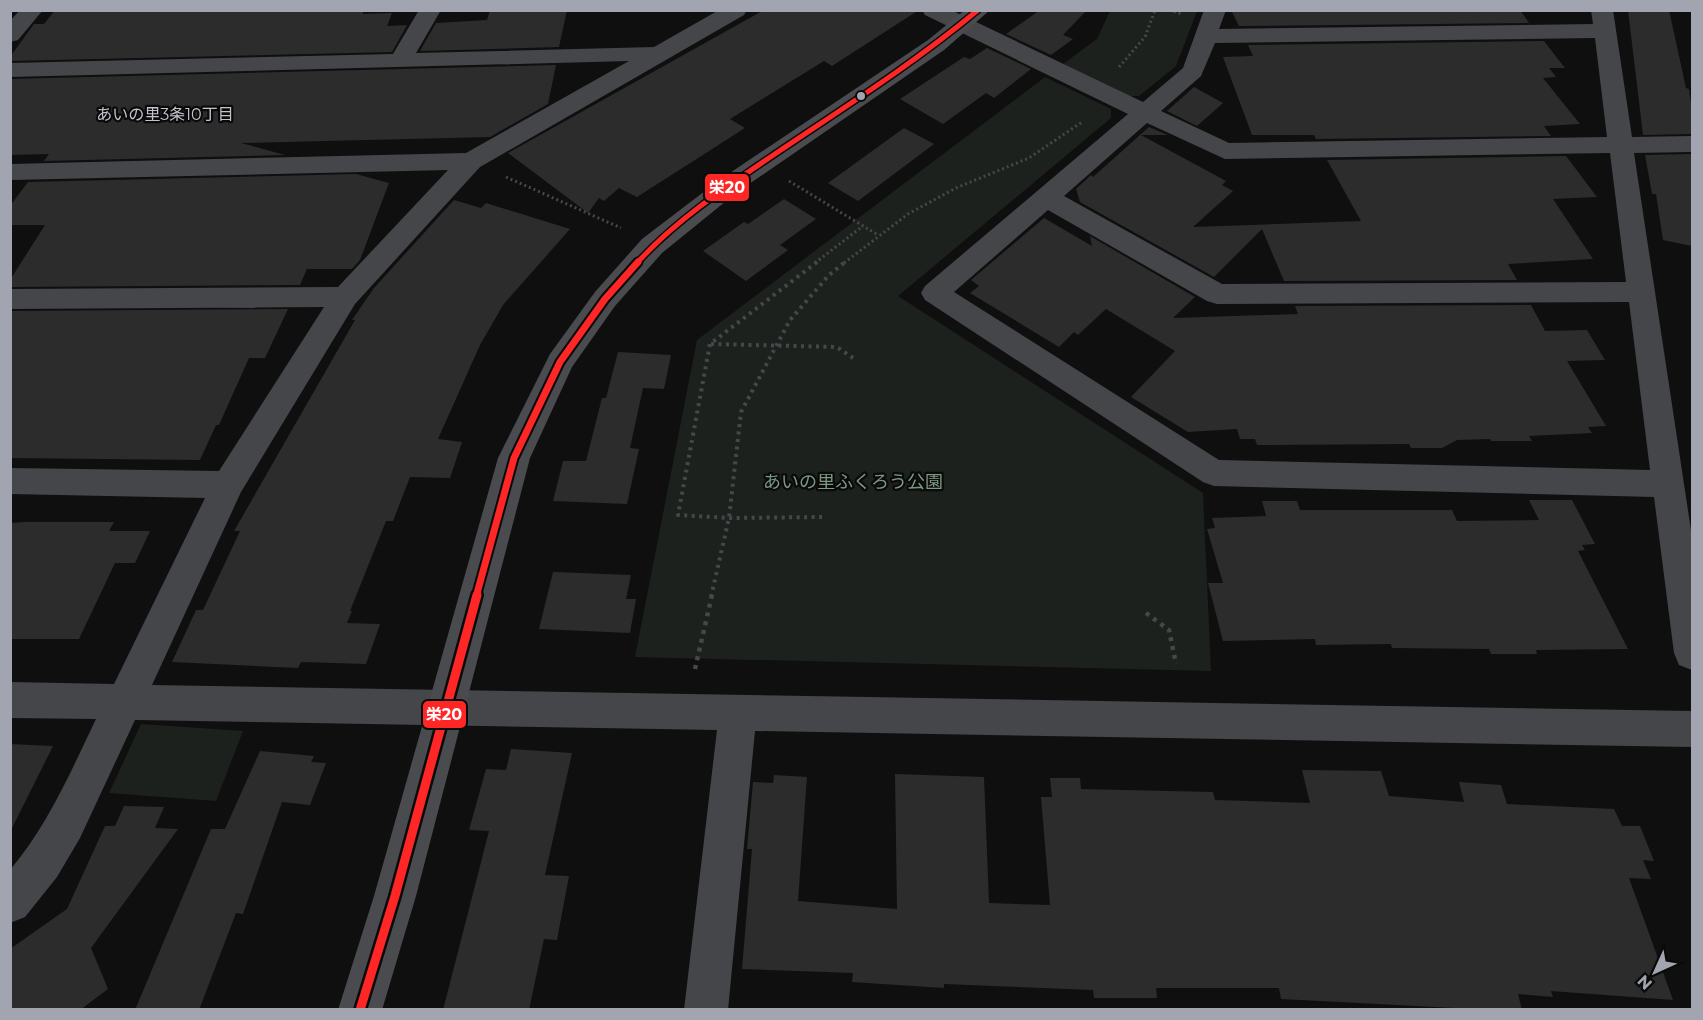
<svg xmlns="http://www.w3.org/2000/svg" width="1703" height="1020" font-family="Montserrat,'Noto Sans JP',sans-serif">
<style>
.green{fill:#1c211d}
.building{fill:#2c2c2d}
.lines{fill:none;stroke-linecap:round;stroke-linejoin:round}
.path-far2{stroke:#47474b;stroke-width:3;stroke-dasharray:2 3;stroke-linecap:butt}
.path-far1{stroke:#47474b;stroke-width:4;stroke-dasharray:3 4.5;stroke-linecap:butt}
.path{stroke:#47474b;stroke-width:4.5;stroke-dasharray:4 5;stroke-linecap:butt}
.street{fill:#45464a;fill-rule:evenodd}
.secondary{fill:#4a4b4e;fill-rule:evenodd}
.bus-1-far2-casing{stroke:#0a0a0b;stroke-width:8}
.bus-1-far1-casing{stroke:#0a0a0b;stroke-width:11}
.bus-1-casing{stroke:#0a0a0b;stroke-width:14}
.bus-1-far2{stroke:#ff2626;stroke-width:5}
.bus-1-far1{stroke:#ff2626;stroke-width:7}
.bus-1{stroke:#ff2626;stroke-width:9}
.bus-dot{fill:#a2a5b0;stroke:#0a0a0b;stroke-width:2}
.labels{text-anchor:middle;stroke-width:4.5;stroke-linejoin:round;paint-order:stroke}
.far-neighbourhood-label{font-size:16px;fill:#c2c4cc;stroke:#0a0a0b}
.park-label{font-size:18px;fill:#7b9981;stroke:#0a0a0b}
.line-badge{stroke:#0a0a0b;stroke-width:2}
.badge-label{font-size:16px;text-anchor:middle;font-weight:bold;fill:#fff}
</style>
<rect width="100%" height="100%" fill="#0f0f10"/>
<g class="green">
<path d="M1110 11H1197L1176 66 1139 96H1128L1063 64 1097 39Z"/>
<path d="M1045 77 1111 109V118L898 296 1203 493 1211 671 635 657 697 340Z"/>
<path d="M141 724 243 731 216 801 109 793Z"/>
</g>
<g class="building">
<path d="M55 10H363V14L392 13 387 26 407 25 392 52 10 61V57L34 24H44Z"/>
<path d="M490 10H567L559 47 420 51 436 23 487 20Z"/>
<path d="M764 10H919L832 66 824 61 730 119 745 128 637 197 619 188 604 201 599 198 588 213 508 153Z"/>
<path d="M1040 10H1087L1063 35 1073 39 1051 55 1006 34Z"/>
<path d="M1231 10H1520L1529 23 1239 26Z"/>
<path d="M1628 10H1669L1686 88 1689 89 1692 111V134L1643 135Z"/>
<path d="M1544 41 1565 68H1549L1556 77 1543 78 1580 124 1544 126 1551 136 1316 139 1314 135H1252L1223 57 1253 56 1248 45Z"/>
<path d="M987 48 1031 69 994 98 986 93 943 124 900 99 964 57 970 59Z"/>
<path d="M556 65 548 104 490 137 241 143 285 155 44 161 49 154 10 155V79Z"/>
<path d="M1194 87 1223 103 1197 126 1167 111Z"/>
<path d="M1149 127 1168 135H1141L1226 181 1222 185 1233 191 1193 227 1361 221 1327 160 1566 156 1597 197 1553 199 1593 259 1508 264 1517 280 1284 281 1262 229 1214 277 1080 202 1076 189 1091 175 1093 177Z"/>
<path d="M904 128 934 144 858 201 828 183Z"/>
<path d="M1692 154V246L1663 240 1656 194H1652L1645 155Z"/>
<path d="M356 174 389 183 360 260 352 269H307L300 285 10 287V280L45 225H10V206L28 182Z"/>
<path d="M784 199 816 219 780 245 788 250 746 281 703 251 744 222 748 224Z"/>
<path d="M454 200 481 208 486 203 570 229 503 305 480 345 438 439 462 442 450 478 410 477 393 521H386L350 611H352L347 623 380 624 366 664 301 662 298 668 172 662 196 610H203L240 531H234L355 320H352L374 288Z"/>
<path d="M1044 218 1092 246 1090 236 1195 297 1173 318 1298 314 1295 306 1531 305 1545 331 1587 330 1605 360 1567 361 1606 426 1588 427 1592 433 1529 436 1532 441H1491L1490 439 1457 440 1442 448H1411L1409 444 1257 445 1255 439H1240L1237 429 1188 432 1131 397 1175 351 1106 309 1078 335 1074 332 1059 347 970 293 979 286 971 280Z"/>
<path d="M288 309 265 358H249L219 425H216L200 460 10 458V311Z"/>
<path d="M618 352 671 355 664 389 643 388 630 448 639 449 627 504 553 501 563 461H586L602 398H606Z"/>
<path d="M1529 500H1572L1595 544 1582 545 1585 550 1578 551 1628 649 1536 650 1537 654H1491L1489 649 1392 648 1391 644 1316 645 1315 639 1223 641 1208 583H1223L1207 529 1215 528 1212 518 1266 516 1262 501H1297L1300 510H1452L1457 521 1539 520Z"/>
<path d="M25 522H114L109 531H150L135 563H115L79 639H10V523Z"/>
<path d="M553 572 631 575 626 599H636L630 633 539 629Z"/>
<path d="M10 744 53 746 10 832Z"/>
<path d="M511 749 572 753 545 875 569 876 557 940 544 939 529 1010H443L489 831 469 830 486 769 506 770Z"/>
<path d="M260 751 314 756 311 762 326 763 310 805 282 802 243 914 236 913 199 1010H135L211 829H225Z"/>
<path d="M1302 770 1381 771 1389 796 1464 802 1459 782 1501 785 1507 804 1614 809 1622 826H1640L1654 861 1643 860 1651 879 1629 878 1673 1000 1551 991 1553 997 1518 994 1522 1010H1493L1281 999 1279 988H1156L1157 998H1094L1093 990 944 984V988L852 982 853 973 742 969 752 849H747L753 782 773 783 774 775 807 777 798 901 897 909 895 774 984 777 989 903 1050 905 1041 797H1052L1050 778H1080L1081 789 1213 792 1215 800 1310 803Z"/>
<path d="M124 806 164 807 155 828 178 829 91 948 108 989 80 1010H10V949L67 909 105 826H115Z"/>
</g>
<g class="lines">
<g class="path-far2">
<path d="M1169 10 1182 14"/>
<path d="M1119 67 1145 37 1155 10"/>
<path d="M506 177 621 228"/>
<path d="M789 181 878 235"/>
<path d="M815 263 863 226"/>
<path d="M844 263 908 214 956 188 1029 158 1082 122"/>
</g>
<g class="path-far1">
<path d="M817 262 710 344 678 515 729 518 822 517"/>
<path d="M711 344 837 347 853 358"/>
<path d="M711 597 729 518 741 412 790 320 829 275 845 262"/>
</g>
<g class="path">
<path d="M1146 613 1169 630 1176 664"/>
<path d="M695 669 712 595"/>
</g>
<g class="street">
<path d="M20 10H43L18 40 10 42V21Z"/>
<path d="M419 10H441L416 53 654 47 719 10H747L744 15 480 167 355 304 241 492 152 685 1692 711V747L755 731 728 1010H684L717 730 135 720 80 838 57 877 25 917 10 923V870C48 825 71 771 96 719L10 718V682L114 684 205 498 10 494V468L219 471 324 307 10 309V289L338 287 448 170 10 180V164L466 153 629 61 10 77V63L393 54Z"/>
<path d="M922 10H951L1143 102 1183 68 1204 10H1226L1219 29 1593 24 1591 10H1613L1632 137 1692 136V152L1634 153 1692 537V670L1679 665 1674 653 1654 497 1214 486 1203 482 925 300 921 293 925 286 1128 114 925 15ZM1595 38 1607 137 1229 143 1161 111 1201 76 1215 43ZM1147 123 1225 159 1610 153 1626 282 1222 284 1064 196ZM1048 210 1207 301 1217 304 1629 302 1650 470 1219 460 954 292Z"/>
</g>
<path class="secondary" d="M965 10H990L944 50 736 193 662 253 615 306 572 367 530 458 416 896 382 1010H338L374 896 498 458 550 354 595 292 642 239 718 181 928 40Z"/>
<defs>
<path id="bus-1-far2" d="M637 263C674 222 723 189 769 158 840 110 912 65 978 10"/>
<path id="bus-1-far1" d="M476 597 514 458 560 362 605 299 638 262"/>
<path id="bus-1" d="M360 1010 395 896 477 595"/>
</defs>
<use href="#bus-1-far2" class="bus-1-far2-casing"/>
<use href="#bus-1-far1" class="bus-1-far1-casing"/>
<use href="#bus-1" class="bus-1-casing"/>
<use href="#bus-1-far2" class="bus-1-far2"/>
<use href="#bus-1-far1" class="bus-1-far1"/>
<use href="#bus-1" class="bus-1"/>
</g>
<circle class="bus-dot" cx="861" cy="96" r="5"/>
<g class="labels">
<g class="far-neighbourhood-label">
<text x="165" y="120">あいの里3条10丁目</text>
</g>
<g class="park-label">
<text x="853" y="488">あいの里ふくろう公園</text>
</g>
</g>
<g class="line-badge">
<rect x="704" y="173" width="46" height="29" rx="6" fill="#ff2626"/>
<rect x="422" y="700" width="45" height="29" rx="6" fill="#ff2626"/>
</g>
<g class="badge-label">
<text x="727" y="193">栄20</text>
<text x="444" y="720">栄20</text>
</g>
<rect width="1703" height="1020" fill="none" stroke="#a2a5b0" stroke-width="24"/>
<g transform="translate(1655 972) rotate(225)" stroke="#0a0a0b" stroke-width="4.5" paint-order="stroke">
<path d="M0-4.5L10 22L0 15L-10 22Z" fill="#a2a5b0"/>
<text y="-9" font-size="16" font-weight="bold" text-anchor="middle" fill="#a2a5b0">N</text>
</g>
</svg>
